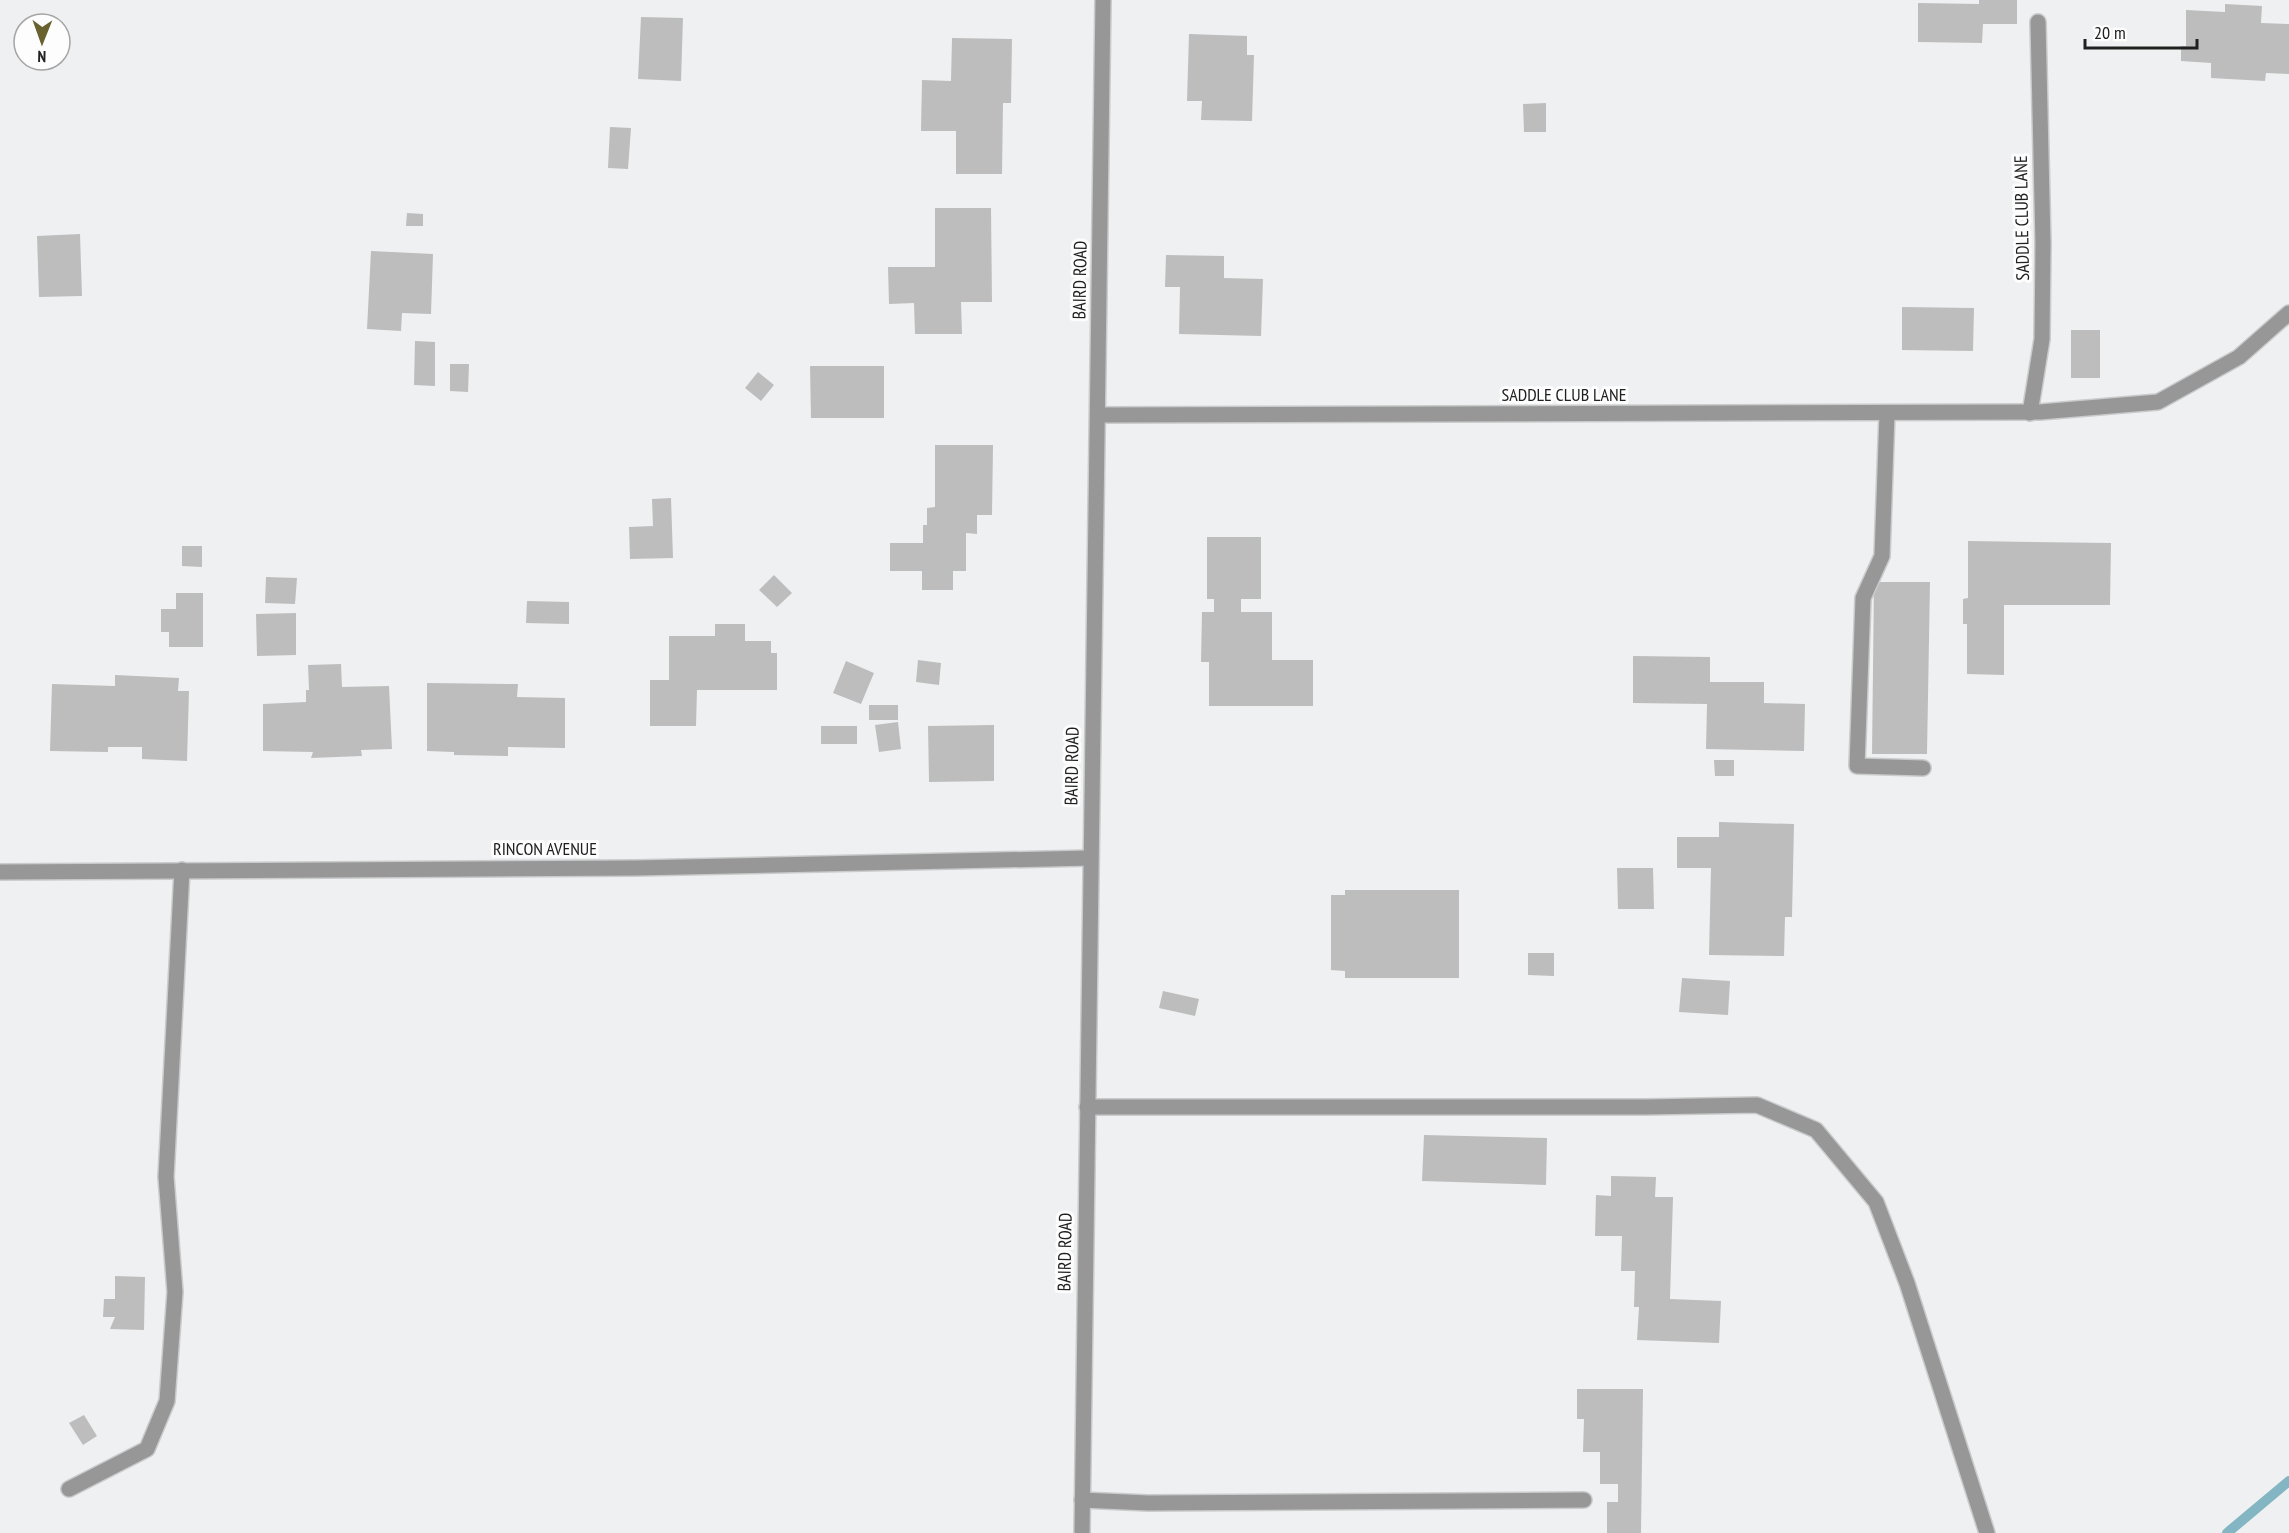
<svg xmlns="http://www.w3.org/2000/svg" width="2289" height="1533" font-family="'PT Sans Narrow',sans-serif">
<style>
.lines{fill:none;stroke-linecap:round;stroke-linejoin:round}
.stream{stroke:#83b6c2;stroke-width:10}
.building{fill:#bebdbd}
.minor-casing{stroke:#cacbcc;stroke-width:18}
.minor{stroke:#989797;stroke-width:15}
.labels{text-anchor:middle;stroke-width:6;stroke-linejoin:round;paint-order:stroke}
.street-label{font-size:18px;fill:#202021;stroke:#fdfdfe}
</style>
<rect width="100%" height="100%" fill="#eff0f1"/>
<g class="lines">
<path class="stream" d="M2227 1533 2289 1481"/>
</g>
<g class="building">
<path d="M1979 0H2017V24H1983L1982 43 1918 42V3L1979 4Z"/>
<path d="M2225 4 2262 6 2261 23 2289 24V74L2266 73 2265 81 2211 78V63L2181 61V46H2186V10L2225 12Z"/>
<path d="M641 17 683 18 681 81 638 79Z"/>
<path d="M1189 34 1247 36V55H1254L1252 121 1201 120 1202 101H1187Z"/>
<path d="M952 38 1012 39 1011 103H1003L1002 174H956V131H921L922 80 951 81Z"/>
<path d="M1546 103V132H1524L1523 104Z"/>
<path d="M610 127 631 128 628 169 608 168Z"/>
<path d="M935 208H991L992 302H961L962 334H915L914 303 889 304 888 267H935Z"/>
<path d="M407 213 423 214V226H406Z"/>
<path d="M80 234 82 296 39 297 37 236Z"/>
<path d="M371 251 433 254 431 314 402 313 401 331 367 329Z"/>
<path d="M1166 255 1224 256V278L1263 279 1261 336 1179 334 1180 287H1165Z"/>
<path d="M1902 307 1974 308 1973 351 1902 350Z"/>
<rect x="2071" y="330" width="29" height="48"/>
<path d="M415 341 435 342V386L414 385Z"/>
<path d="M450 364H469L468 392 450 391Z"/>
<path d="M810 366H884V418H811Z"/>
<path d="M758 372 774 385 761 401 745 388Z"/>
<path d="M935 445H993L992 515H977V534L966 533V571H953V590H922V571H890V543H923V525H927V508L935 507Z"/>
<path d="M671 498 673 558 630 559 629 527 653 526 652 499Z"/>
<path d="M1207 537H1261V599H1241V612H1272V660H1313V706H1209V662H1201L1202 612H1214V599H1207Z"/>
<path d="M1968 541 2111 543 2110 605H2004V675L1967 674V624H1963V599L1968 598Z"/>
<path d="M182 546H202V567L182 566Z"/>
<path d="M774 575 792 593 777 607 759 590Z"/>
<path d="M266 577 297 578 295 604 265 603Z"/>
<path d="M1874 582H1930L1927 754H1872Z"/>
<path d="M176 593H203V647H169V632H161V609H176Z"/>
<path d="M527 601 569 602V624L526 623Z"/>
<path d="M296 613V655L257 656 256 614Z"/>
<path d="M715 624H745V641H771V653H777V690H697L696 726H650V680H669V636H715Z"/>
<path d="M1633 656 1710 657V682H1764V703L1805 704 1804 751 1706 749 1707 704 1633 703Z"/>
<path d="M918 660 941 663 939 685 916 682Z"/>
<path d="M846 661 874 673 861 704 833 693Z"/>
<path d="M341 664 342 687 389 686 392 749 361 750 362 756 311 758 313 752 263 751V704L306 702V690H309L308 665Z"/>
<path d="M115 675 179 678 178 691H189L187 761 142 759V747H108V752L50 751 52 684 115 686Z"/>
<path d="M427 683 518 684 517 697 565 698V748L508 747V756L454 755V752L427 751Z"/>
<rect x="869" y="705" width="29" height="15"/>
<path d="M898 722 901 749 879 752 875 725Z"/>
<path d="M994 725V781L929 782 928 726Z"/>
<rect x="821" y="726" width="36" height="18"/>
<path d="M1714 760H1734V776H1715Z"/>
<path d="M1719 822 1794 824 1792 917H1785L1784 956 1709 955 1711 868H1677V837H1719Z"/>
<path d="M1617 868H1653L1654 909H1618Z"/>
<path d="M1345 890H1459V978H1345V971L1331 970V895H1345Z"/>
<path d="M1528 953H1554V976L1528 975Z"/>
<path d="M1682 978 1730 981 1728 1015 1679 1012Z"/>
<path d="M1163 991 1199 999 1195 1016 1159 1008Z"/>
<path d="M1424 1135 1547 1138 1546 1185 1422 1181Z"/>
<path d="M1611 1176 1656 1177 1655 1197H1673L1670 1299 1721 1301 1719 1343 1637 1340 1639 1307H1634L1635 1271H1621L1622 1236H1595L1596 1195 1611 1196Z"/>
<path d="M115 1276 145 1277 144 1330 110 1329 115 1317H103L104 1299H115Z"/>
<path d="M1577 1389H1643L1641 1533H1607V1502H1618V1484H1600V1452H1583L1584 1419H1577Z"/>
<path d="M84 1415 97 1436 83 1445 69 1423Z"/>
</g>
<g class="lines">
<defs>
<g id="minor">
<path d="M2030 413 2042 339 2043 244 2038 22"/>
<path d="M1887 414 1882 556 1863 598 1857 766 1923 768"/>
<path d="M1098 415 2040 412 2158 402 2239 357 2289 313"/>
<path d="M0 872 636 868 1090 858"/>
<path d="M1087 1107H1645L1757 1105 1816 1130 1876 1202 1907 1283 1987 1533"/>
<path d="M69 1489 147 1449 167 1401 175 1292 166 1177 182 870"/>
<path d="M1082 1500 1148 1503 1584 1500"/>
<path d="M1082 1533 1103 0"/>
</g>
</defs>
<use href="#minor" class="minor-casing"/>
<use href="#minor" class="minor"/>
</g>
<g class="labels">
<g class="street-label">
<text transform="translate(2022 218) rotate(-91)" y="6">SADDLE CLUB LANE</text>
<text transform="translate(1080 280) rotate(-89)" y="6">BAIRD ROAD</text>
<text x="1564" y="401">SADDLE CLUB LANE</text>
<text transform="translate(1072 766) rotate(-89)" y="6">BAIRD ROAD</text>
<text x="545" y="855">RINCON AVENUE</text>
<text transform="translate(1065 1252) rotate(-89)" y="6">BAIRD ROAD</text>
</g>
</g>
<g transform="translate(42 42) rotate(181)"><circle r="28" fill="#fdfdfe" stroke="#a5a5a6" stroke-width="1.5"/>
<path d="M0-4.5L10 22L0 15L-10 22Z" fill="#69622e"/>
<text y="-9" font-size="16" font-weight="bold" text-anchor="middle" fill="#202021">N</text>
</g>
<path d="M2085 39v9h112v-9" fill="none" stroke="#202021" stroke-width="3"/>
<text x="2094" y="39" font-size="18" fill="#202021" stroke="#fdfdfe" stroke-width="4.5" paint-order="stroke">20 m</text>
</svg>
